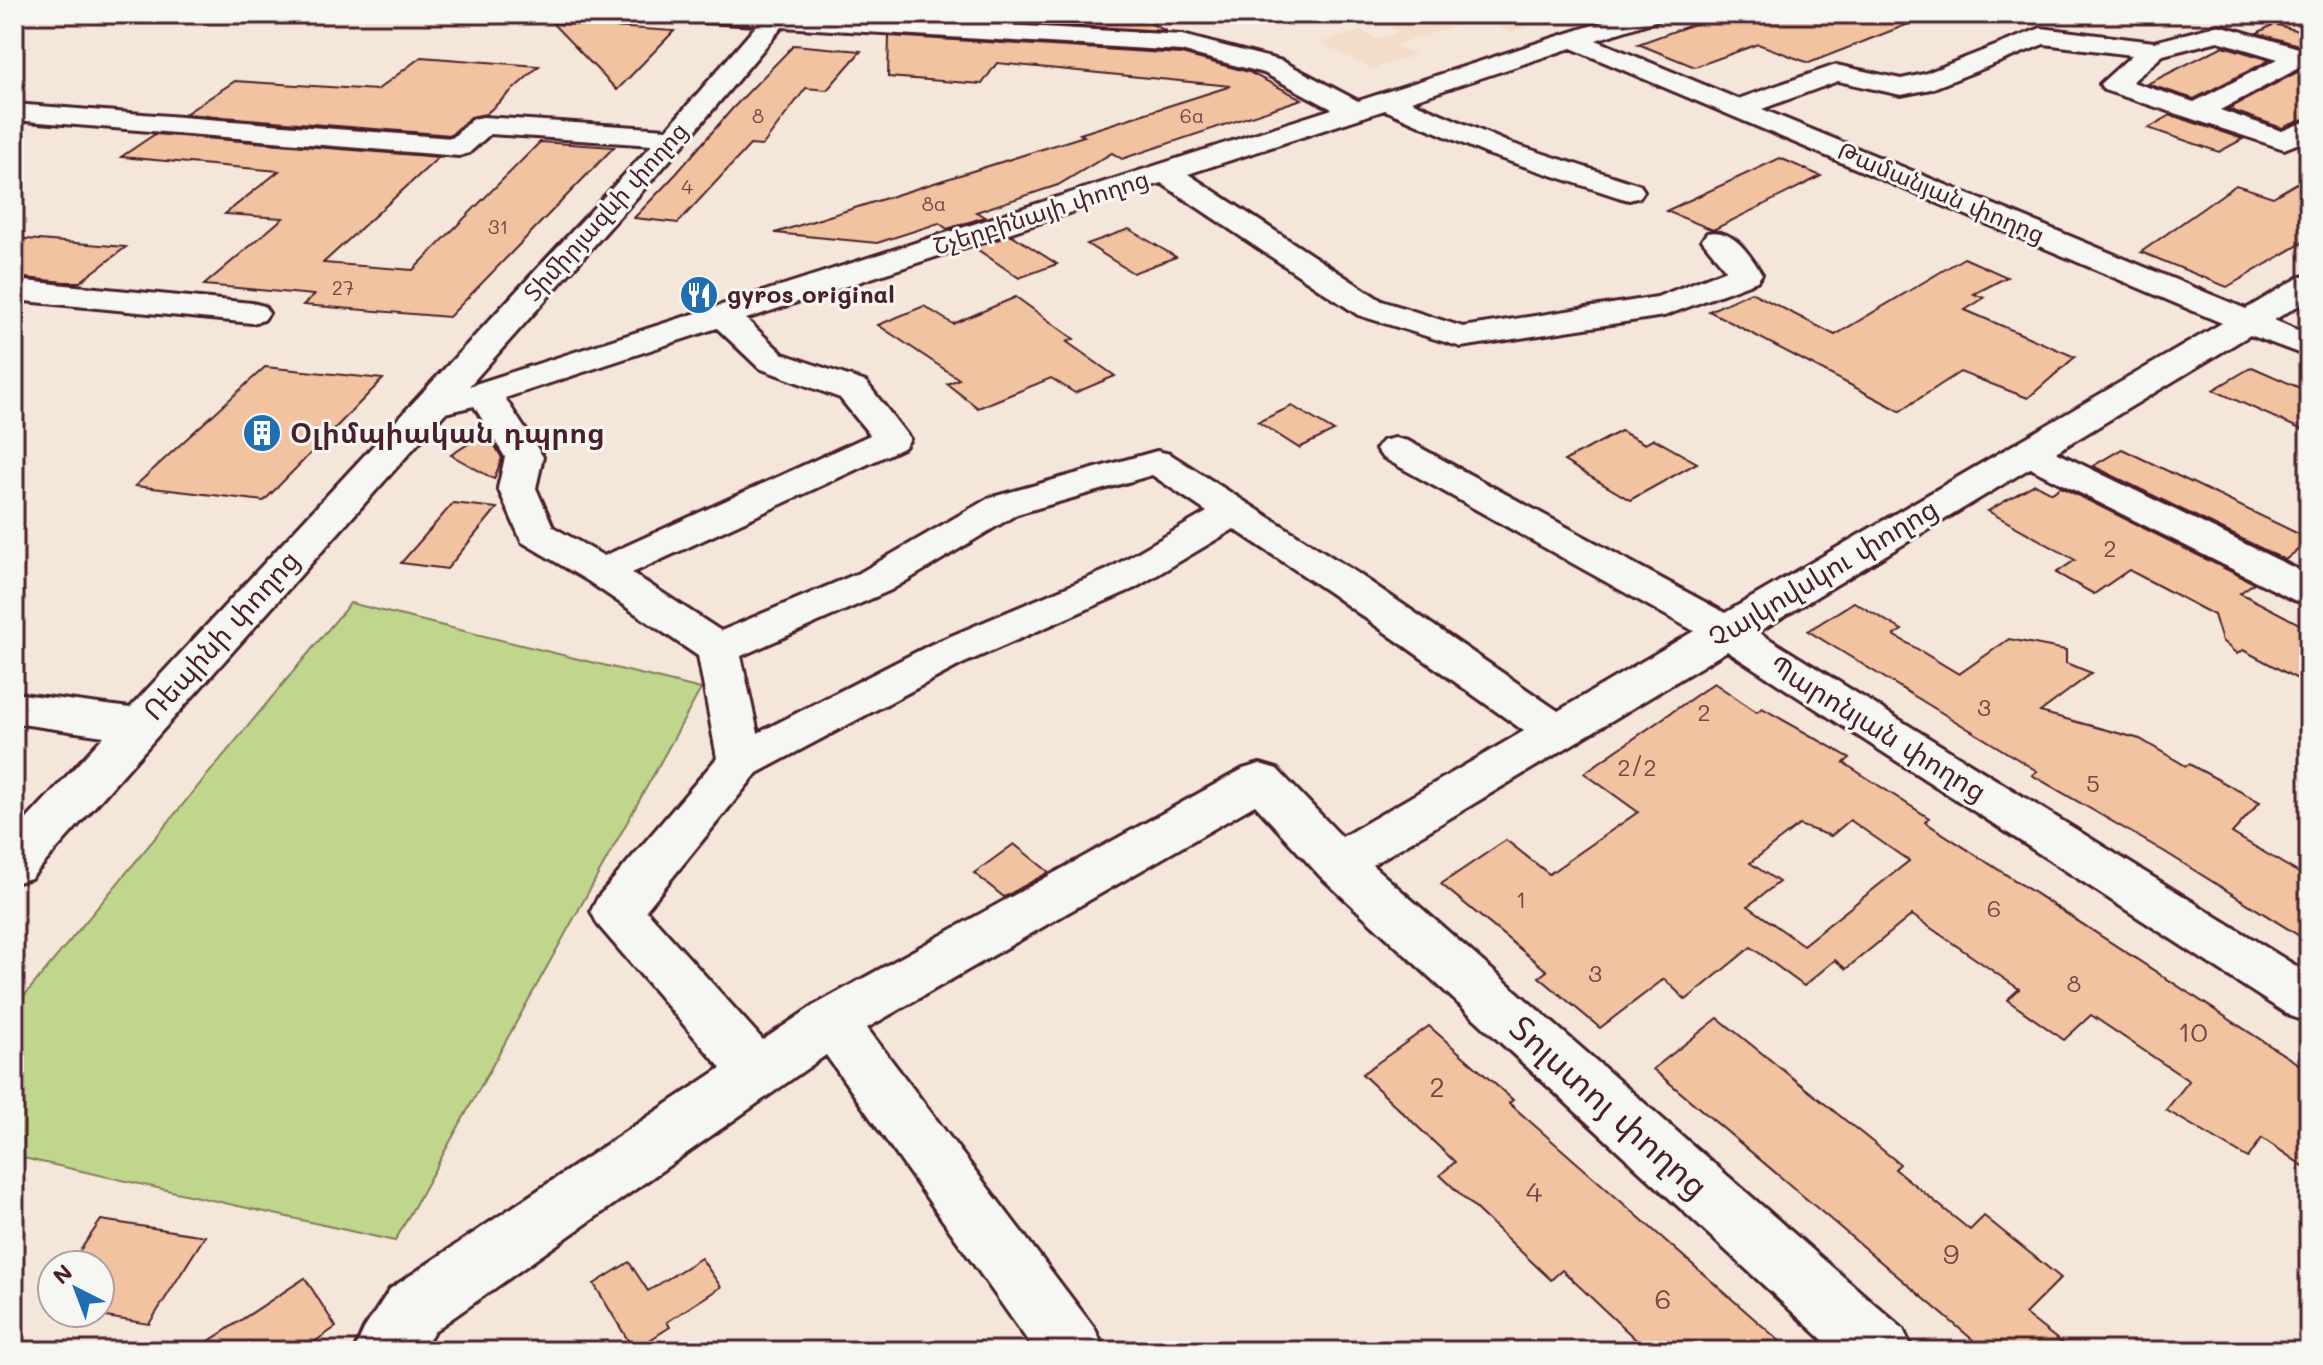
<svg xmlns="http://www.w3.org/2000/svg" width="2323" height="1365" font-family="Mali,'Noto Sans Armenian',sans-serif">
<style>
.built{fill:#f3dcc8}
.green{fill:#bfd68c;stroke:#847a5c;stroke-width:2}
.building{fill:#f1c3a0;stroke:#4a1f2b;stroke-width:2;fill-rule:evenodd}
.lines{fill:none;stroke-linecap:round;stroke-linejoin:round}
.minor-casing{stroke:#4a1f2b;stroke-width:6}
.minor{fill:#f6f6f2;fill-rule:evenodd}
.labels{text-anchor:middle;stroke-width:6;stroke-linejoin:round;paint-order:stroke}
.far-number-label{font-size:20px;fill:#744848}
.far-street-label{font-size:24px;fill:#4a1f2b;stroke:#f6f6f2}
.far-poi-label{font-size:24px;font-weight:bold;fill:#4a1f2b;stroke:#f6f6f2;text-anchor:start}
.number-label{font-size:24px;fill:#744848}
.poi-label{font-size:28px;font-weight:bold;fill:#4a1f2b;stroke:#f6f6f2;text-anchor:start}
.street-label{font-size:28px;fill:#4a1f2b;stroke:#f6f6f2}
.near-number-label{font-size:28px;fill:#744848}
.near-street-label{font-size:34px;fill:#4a1f2b;stroke:#f6f6f2}
</style>
<rect width="100%" height="100%" fill="#f4e7d9"/>
<filter id="ink" filterUnits="userSpaceOnUse"><feTurbulence type="fractalNoise" baseFrequency=".0125" numOctaves="2"/><feDisplacementMap in="SourceGraphic" scale="16" xChannelSelector="R" yChannelSelector="G"/><feConvolveMatrix kernelMatrix="1 2 1 2 8 2 1 2 1" color-interpolation-filters="sRGB"/></filter>
<g filter="url(#ink)">
<path class="built" d="M1374 14H1428L1441 20 1460 14H1541L1552 18 1510 32 1479 19 1395 45 1415 55 1373 69 1319 43 1360 31 1378 39 1401 32 1368 16Z"/>
<path class="green" d="M350 603 701 689 395 1241 14 1156V1008Z"/>
<g class="building">
<path d="M890 14H1132L1166 31 890 15Z"/>
<path d="M1687 14H1929V16L1809 63 1758 44 1695 67 1638 44 1700 22 1686 17Z"/>
<path d="M552 23 674 31 617 90Z"/>
<path d="M2274 24 2309 34V48L2257 33Z"/>
<path d="M889 36 1181 54 1249 72 1302 99 1122 159 1112 153 1058 185 976 212 985 217 947 229 939 223 877 243 775 233 1084 136 1080 134 1231 86 997 63 982 84 888 77Z"/>
<path d="M794 45 861 51 827 90 806 88 762 146 750 145 678 223 634 218 676 174 732 109Z"/>
<path d="M2223 46 2270 60 2194 99 2147 84Z"/>
<path d="M421 57 539 66 486 114 471 117 451 135 185 114 235 81 377 90Z"/>
<path d="M2303 69 2309 71V117L2282 128 2228 109Z"/>
<path d="M2171 115 2243 139 2219 152 2148 128Z"/>
<path d="M155 134 439 157 323 263 413 270 540 142 614 147 449 317 303 305 314 295 204 285 283 218 225 214 279 171 121 157Z"/>
<path d="M1780 158 1821 176 1713 230 1666 211Z"/>
<path d="M2309 176V239L2227 287 2141 252 2236 185 2273 197Z"/>
<path d="M1129 229 1176 257 1133 273 1087 244Z"/>
<path d="M1012 235 1057 264 1019 278 974 247Z"/>
<path d="M14 238 126 247 80 282H65L14 277Z"/>
<path d="M1964 258 2007 277 1974 294 1984 298 1965 310 2075 357 2028 398 1960 372 1900 411 1709 311 1751 292 1835 335Z"/>
<path d="M1016 297 1074 339 1067 342 1115 376 1075 393 1051 378 978 408 947 384 959 379 878 325 924 306 953 324Z"/>
<path d="M265 367 383 379 264 501 135 486Z"/>
<path d="M2252 367 2309 392V433L2213 390Z"/>
<path d="M1292 406 1334 431 1299 448 1258 422Z"/>
<path d="M1621 431 1645 444 1654 439 1697 463 1630 500 1564 461Z"/>
<path d="M487 432 502 458 494 479 451 455Z"/>
<path d="M2122 449 2309 539V541L2285 560 2093 466Z"/>
<path d="M2035 484 2052 493 2061 487 2254 583 2240 593 2309 629V685L2243 650 2237 654 2222 641 2214 615 2129 570 2094 594 2056 573 2075 560 1988 511Z"/>
<path d="M453 503 497 508 447 569 401 563Z"/>
<path d="M1854 602 1902 630 1894 635 1959 674 2009 639 2066 650V663L2092 673 2040 712 2140 739 2186 766 2189 764 2260 802 2232 833 2309 879V942L2165 852 2032 775 2037 771 1808 631Z"/>
<path d="M1714 683 1757 712 1762 708 1850 758 1844 763 1929 818 1925 822 2309 1071V1170L2262 1138 2248 1158 2166 1110 2189 1081 2091 1015 2064 1040 2007 1000 2019 989 1912 915 1846 969 1835 960 1804 986 1751 947 1686 1000 1664 979 1600 1028 1539 977 1547 971 1441 884 1506 840 1549 874 1638 812 1584 773ZM1850 820 1909 861 1803 945 1748 906 1779 882 1750 863 1799 825 1831 836Z"/>
<path d="M1014 844 1049 872 1004 897 974 873Z"/>
<path d="M1718 1018 1900 1164 1895 1169 1970 1230 1984 1216 2061 1278 2025 1314 2072 1351H1986L1653 1069Z"/>
<path d="M1429 1026 1513 1100 1509 1103 1791 1351H1648L1562 1270 1551 1280 1440 1175 1455 1162 1362 1074Z"/>
<path d="M101 1220 205 1236 149 1324 81 1313H100V1265H70Z"/>
<path d="M701 1258 721 1287 667 1322 670 1327 634 1350 594 1284 629 1262 648 1291Z"/>
<path d="M305 1278 336 1327 301 1351H194Z"/>
</g>
<g class="lines">
<defs>
<g id="minor">
<path d="M675 14H814L1182 35 1282 61 1358 101 1627 14H1664L1661 19 1596 40 1738 99 1836 65 1901 79 1924 74 2041 28 2154 42 2219 25 2309 51V68L2303 66 2220 110 2282 131 2309 120V139L2284 149 2104 90 2100 84 2132 55 2044 44 1931 89 1901 95 1838 81 1762 109 2246 309 2298 278 2309 275V299L2274 320 2309 335V357L2250 335 2056 452 2309 575V604L2294 600 2030 468 1758 632 2309 974V1023L2290 1016 1727 651 1372 865 1903 1329 1913 1351H1835L1320 876 1255 805 867 1028 1095 1329 1105 1351H1035L826 1055 434 1331 422 1351H354L364 1329 390 1289 721 1068 598 925 591 911 598 897 717 758 698 656 588 581 522 542 498 488 505 457 474 406 445 413 31 878 14 883V833L104 736 14 723V693L130 708 652 145 490 134 469 153 459 156 14 120V104L452 138 473 119 483 117 667 129 757 25 687 21 678 19ZM782 27 1181 51 1264 73 1332 109 469 386 684 144ZM2218 41 2278 59 2194 102 2132 82 2163 55ZM1571 48 2222 323 1725 613 1408 441 1395 438 1382 441 1376 449 1382 457 1694 631 1558 711 1360 575 1170 454 1157 451 989 498 861 572 721 631 632 573 905 447 910 439 866 382 783 354 746 319 1161 183 1358 315 1461 347 1664 316 1757 281 1762 274C1749 254 1733 227 1707 233L1702 240 1726 270 1657 297 1463 327 1382 301 1188 174 1385 110 1487 154 1618 197 1629 200 1640 197 1644 191 1640 185 1507 142 1411 101ZM717 328 759 368 840 398 870 435 604 556 553 527 536 488 543 457 505 398ZM1152 475 1207 512 1107 570 932 644 758 733 741 656 891 590 1017 514ZM1234 529 1330 593 1524 731 1342 837 1277 769 1260 764 1243 769 813 1006 763 1040 646 910 757 773 962 664 1135 588Z"/>
<path d="M14 280 252 303 264 306 269 313 264 320 252 323 14 300Z"/>
</g>
</defs>
<use href="#minor" class="minor-casing"/>
<use href="#minor" class="minor"/>
</g>
</g>
<defs>
<symbol id="restaurant-disc" viewBox="-11 -11 22 22"><circle r="9.5" fill="#1f6fb2" stroke="#f6f6f2"/><path d="M-5-6h1v4h1v-4h1v4h1v-4h1v5L-1.5 .5V6h-2V.5L-5-1ZM5-6V6H3V1.5H1.5Q1.5-4 5-6Z" fill="#fff"/></symbol>
<symbol id="building-disc" viewBox="-11 -11 22 22"><circle r="9.5" fill="#1f6fb2" stroke="#f6f6f2"/><path d="M-4-6H4V6H1V3H-1V6H-4ZM-2.5-4.3h1.7v1.8h-1.7ZM.8-4.3h1.7v1.8H.8ZM-2.5-1h1.7V.8h-1.7ZM.8-1h1.7V.8H.8Z" fill="#fff"/></symbol>
</defs>
<g fill-rule="evenodd">
<use href="#restaurant-disc" x="677" y="273" width="44" height="44"/>
<use href="#building-disc" x="240" y="411" width="44" height="44"/>
</g>
<g class="labels">
<g class="far-number-label">
<text x="758" y="123">8</text>
<text x="1192" y="123">6a</text>
<text x="687" y="194">4</text>
<text x="934" y="211">8a</text>
<text x="498" y="234">31</text>
<text x="343" y="295">27</text>
</g>
<g class="far-street-label">
<text transform="translate(1941 193) rotate(23)" y="8">Թամանյան փողոց</text>
<text transform="translate(606 212) rotate(-48)" y="8">Տիմիրյազևի փողոց</text>
<text transform="translate(1041 213) rotate(-18)" y="8">Շչերբինայի փողոց</text>
</g>
<g class="far-poi-label">
<text x="727" y="303">gyros original</text>
</g>
<g class="number-label">
<text x="2110" y="557">2</text>
<text x="1984" y="716">3</text>
<text x="1704" y="721">2</text>
<text x="1637" y="776">2/2</text>
<text x="2093" y="792">5</text>
<text x="1521" y="908">1</text>
<text x="1994" y="917">6</text>
<text x="1595" y="982">3</text>
<text x="2074" y="992">8</text>
</g>
<g class="poi-label">
<text x="290" y="443">Օլիմպիական դպրոց</text>
</g>
<g class="street-label">
<text transform="translate(1823 573) rotate(-31)" y="10">Չայկովսկու փողոց</text>
<text transform="translate(221 635) rotate(-48)" y="10">Ռեպինի փողոց</text>
<text transform="translate(1878 728) rotate(32)" y="10">Պարոնյան փողոց</text>
</g>
<g class="near-number-label">
<text x="2193" y="1042">10</text>
<text x="1437" y="1097">2</text>
<text x="1534" y="1202">4</text>
<text x="1951" y="1264">9</text>
<text x="1663" y="1309">6</text>
</g>
<g class="near-street-label">
<text transform="translate(1609 1107) rotate(42)" y="12">Տոլստոյ փողոց</text>
</g>
</g>
<rect width="2323" height="1365" fill="none" stroke="#f6f6f2" stroke-width="48"/>
<rect x="24" y="24" width="2275" height="1317" fill="none" stroke="#4a1f2b" stroke-width="3" filter="url(#ink)"/>
<g transform="translate(76 1289) rotate(318)"><circle r="38" fill="#f6f6f2" stroke="#b1a0a2" stroke-width="2"/>
<path d="M0-6L14 30L0 20L-14 30Z" fill="#1f6fb2"/>
<text y="-12" font-size="22" font-weight="bold" text-anchor="middle" fill="#4a1f2b">N</text>
</g>
</svg>
